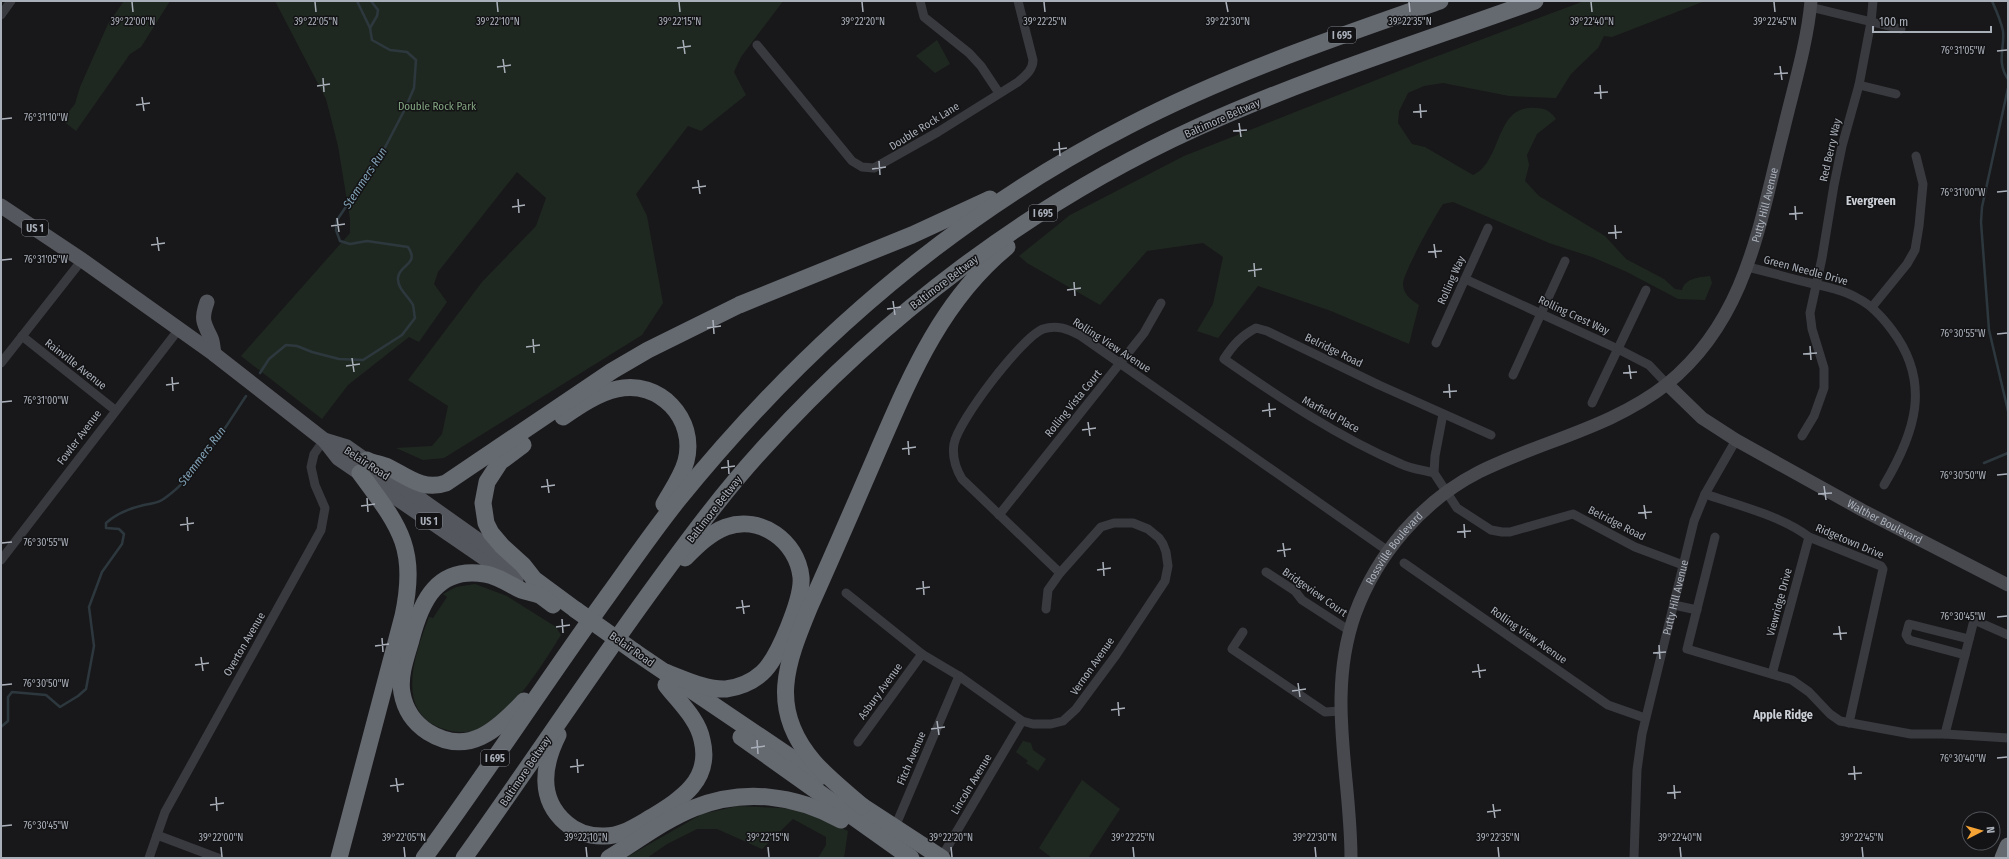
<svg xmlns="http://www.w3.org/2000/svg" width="2009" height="859" font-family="'Fira Sans Condensed',sans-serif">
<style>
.green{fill:#1f2820}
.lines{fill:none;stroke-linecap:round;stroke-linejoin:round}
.stream{stroke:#2d383e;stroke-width:2.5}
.street{stroke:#393a3f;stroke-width:9}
.secondary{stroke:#47494f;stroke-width:13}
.primary{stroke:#55575e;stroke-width:15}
.highway{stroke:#656970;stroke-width:17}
.highway-bridge{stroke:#656970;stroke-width:17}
.ticks{fill:none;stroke:#aab0ba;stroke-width:1.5}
.labels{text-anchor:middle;stroke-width:3;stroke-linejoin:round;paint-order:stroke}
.shield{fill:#131315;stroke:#7d8188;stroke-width:1}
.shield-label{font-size:10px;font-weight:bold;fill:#aab0ba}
.park-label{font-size:11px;fill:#82a580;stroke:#131315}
.street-label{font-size:11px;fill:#aab0ba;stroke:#131315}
.water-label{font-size:12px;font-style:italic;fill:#80a1b5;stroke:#131315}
.neighbourhood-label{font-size:12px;font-weight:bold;fill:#cbcfd6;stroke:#131315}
.ticks-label{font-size:10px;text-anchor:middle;fill:#aab0ba;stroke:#131315;stroke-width:3;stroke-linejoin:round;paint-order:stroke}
</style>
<rect width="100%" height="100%" fill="#18181a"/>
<g class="green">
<path d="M124 1H170L141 47 130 54 76 131 62 120 75 104 80 87 108 24Z"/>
<path d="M275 1H783L741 57 734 72 746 95 701 131 688 126 636 194 647 216 663 303 642 335 444 458 423 460 396 448 432 446 442 434 448 406 408 380 482 282 536 226 546 198 517 172 438 272 434 284 447 302 419 342 409 337 348 385 322 419 241 356 350 233V219L338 146 326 99Z"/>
<path d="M1584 1H1705L1612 37 1604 36 1598 48 1571 74 1556 98 1509 96 1443 83 1424 86 1408 93 1399 111 1398 123 1412 144 1425 147 1473 175C1503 162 1494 104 1536 108 1544 108 1551 111 1556 119L1537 134 1527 155 1529 165 1525 181 1539 196 1605 236 1626 259 1664 279 1675 289 1682 290C1685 278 1700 277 1710 276L1712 283 1705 300 1678 299 1627 272 1592 257 1549 243 1453 202 1443 204C1435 216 1403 273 1403 284 1403 294 1411 300 1419 305L1409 344 1331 311 1258 286 1218 338 1197 331 1213 304 1223 257 1203 243 1147 251 1100 305 1027 263 1019 256 1070 215 1184 156 1419 63Z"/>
<path d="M937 40 950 64 935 73 916 56Z"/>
<path d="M475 584 507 596 556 627 561 635C544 662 509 720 478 730 465 734 448 732 436 726 395 706 417 649 429 617L433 618 447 597 443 594 456 587Z"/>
<path d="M1023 741 1031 743 1033 750 1046 759 1038 771 1026 763 1028 761 1016 752Z"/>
<path d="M1082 780 1120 809 1088 858H1052L1039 848Z"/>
<path d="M738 806 801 809 848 831 844 858H818L826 845V837L793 819 762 849 717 829H697L667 844 647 858H625L702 814Z"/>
</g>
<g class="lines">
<g class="stream">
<path d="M1992 1C1996 10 2001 21 2003 31 2005 47 1996 62 2008 79"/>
<path d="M370 28 377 16 378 10 371 1"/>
<path d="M2008 88 1982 207 1981 222 1989 330 2008 411"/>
<path d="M260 373 269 359 286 345 297 346 312 352 339 359 363 360 402 335 415 318C414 314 414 309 413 305 409 297 397 288 398 278 399 264 420 265 408 247L367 241 350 244 340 241 336 230 337 220 381 155 404 111 414 88 416 60 407 52 390 50 372 40 370 28 357 1"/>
<path d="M1984 463 2008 453"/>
<path d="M1 727 8 721V697L12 692 46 695 60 707 78 696 86 689 94 646 89 607 102 572 122 544 124 534 119 529 106 528V523C116 514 131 508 144 505 150 504 157 503 162 500 195 479 224 429 246 396"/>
</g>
<g class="street">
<path d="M920 1 924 17 969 53 981 66 999 93"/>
<path d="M1810 7 1901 29"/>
<path d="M1 15 11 1"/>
<path d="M757 45 852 161 862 167 874 168 938 132 1018 82C1025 76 1033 70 1033 60L1018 1"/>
<path d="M1859 85 1896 94"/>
<path d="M1748 267C1769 272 1789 278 1810 283 1827 287 1844 290 1859 299 1873 306 1883 318 1892 330 1932 383 1915 433 1884 485"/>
<path d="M1465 279 1618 349 1649 365 1667 384"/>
<path d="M1872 307 1907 264 1915 250 1919 226 1923 184 1916 156"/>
<path d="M22 336 115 410"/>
<path d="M1436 343 1488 228"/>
<path d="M1 363 82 260"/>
<path d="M1513 375 1565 261"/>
<path d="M1592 403 1646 290"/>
<path d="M1443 414 1435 456 1434 473 1457 508 1491 530 1502 532H1510L1573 514 1635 547 1683 565"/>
<path d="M1802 436 1814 416 1824 388V368L1812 329 1810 313 1822 258 1834 185 1842 146 1859 85 1871 22 1873 1"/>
<path d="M1434 473C1423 470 1411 469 1401 464 1338 437 1280 398 1224 359 1233 345 1241 336 1256 328L1267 331 1379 385 1491 435"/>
<path d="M1705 494C1737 505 1782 516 1809 537L1881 566 1883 569 1849 723"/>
<path d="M999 515 1144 333 1161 303"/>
<path d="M1715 537 1687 649 1792 680 1809 692 1830 714 1840 721 1911 734H1945L1974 620 2008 635"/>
<path d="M1 560 179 329"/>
<path d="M1404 563 1608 705 1645 718"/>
<path d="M1266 572 1295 591 1302 600 1350 631"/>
<path d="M1060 573 962 479C956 469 952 456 954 444 958 421 1022 337 1043 329 1058 324 1069 330 1081 336L1388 551"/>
<path d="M846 593 922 654 959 676 1022 721 1033 724H1051L1063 721 1076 709 1116 655 1165 581 1168 566 1166 552 1163 544 1159 538 1148 529 1133 523H1114L1101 527 1060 573 1048 590 1046 609"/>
<path d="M1674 605 1697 610"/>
<path d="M1243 632 1232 649 1325 712 1340 711"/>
<path d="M1965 655 1909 640 1906 635 1909 624 1969 639"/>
<path d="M1772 674 1809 537"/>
<path d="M1945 734 2008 738"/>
<path d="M858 742 922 654"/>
<path d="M895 827 959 676"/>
<path d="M157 835 218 858"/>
<path d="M149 858 165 812 321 530 325 508 315 485 311 467 314 454 324 440"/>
<path d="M941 858 1022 721"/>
<path id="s1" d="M1634 858 1637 770 1642 734 1694 521 1705 494 1736 440"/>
</g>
<g class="secondary">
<path id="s2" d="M1667 384 1702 418 1736 440 1862 510 2008 585"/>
<path id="s3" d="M1351 858C1351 775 1326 696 1355 614 1377 554 1422 501 1479 472 1541 441 1611 428 1667 384 1747 319 1759 225 1783 132 1793 89 1807 45 1811 1"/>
</g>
<g class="primary">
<path d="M1 206 82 260 214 354 324 440 338 458 516 580"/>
<path d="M207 302C201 319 203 322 211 338 213 342 213 349 214 354"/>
<path d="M324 440 347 447 516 567"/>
</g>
<g class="highway">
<path d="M563 417C579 406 598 393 617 389 659 379 697 419 686 461 682 476 672 490 664 504"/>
<path d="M523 445 500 462 487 482 483 503 486 523 491 533 502 546 523 565 534 579 576 610"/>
<path d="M367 460C373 463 381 464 388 467 408 477 423 491 446 483L612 371 648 350 739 305 912 235 990 199"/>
<path d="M635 652 820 777"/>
<path d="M665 672C684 679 706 690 726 689 740 687 752 682 762 673 778 659 803 598 801 577 797 541 761 515 726 527 710 533 697 546 685 558"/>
<path d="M524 701C497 730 468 757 428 732 414 723 405 710 402 693 399 676 406 657 411 640 421 601 437 566 485 574 498 576 509 584 521 590 527 592 535 593 541 596 545 599 549 602 553 605"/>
<path d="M558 735C543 765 538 799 566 823 576 832 589 836 602 836 621 837 636 826 652 817 681 799 712 780 702 740 698 719 679 702 666 685"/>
<path d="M741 737 911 858"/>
<path d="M853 800 942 858"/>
<path d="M862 806C846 792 828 778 814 762 768 709 786 664 810 606 833 555 855 504 877 453 910 377 941 301 1007 247"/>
<path d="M339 858 403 616C418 547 399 526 360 473"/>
<path d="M424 858C488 771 546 681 609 594 632 562 654 530 678 500 802 347 952 216 1128 126 1228 74 1334 38 1440 1"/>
<path d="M464 858C527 770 587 679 651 591 686 543 721 495 761 451 882 317 1031 203 1196 128 1306 78 1421 42 1535 1"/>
<path d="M609 858C637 841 664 820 694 808 744 788 795 795 841 820"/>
<path d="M2003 858 2008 846"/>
</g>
<path class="highway-bridge" d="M576 610 635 652"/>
</g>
<path class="ticks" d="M132 2 133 12M315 2 316 12M497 2 498 12M679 2 680 12M862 2 863 12M1044 2 1045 12M1226 2 1228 12M1409 2 1410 12M1591 2 1592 12M1774 2 1775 12M683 40 685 54M677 48 691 46M1997 51 2007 50M503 59 505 73M1780 66 1782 80M497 67 511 65M1774 74 1788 73M323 78 324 92M1600 85 1601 99M317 86 330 84M1594 93 1608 92M142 97 144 111M1420 104 1421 118M136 105 150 103M1413 112 1427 111M2 119 12 118M1239 123 1241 137M1233 131 1247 130M1059 142 1060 156M1053 150 1067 148M879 161 880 175M872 169 886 167M698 180 700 194M692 188 706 186M1997 192 2007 191M518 199 519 213M1795 206 1796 220M512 207 525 205M1789 214 1803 213M337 218 339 232M1615 225 1616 239M331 226 345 224M1608 233 1622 232M157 237 159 251M1434 244 1436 258M151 245 165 243M1428 252 1442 251M2 260 12 259M1254 263 1255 277M1248 271 1262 269M1074 282 1075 296M1067 290 1081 288M893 301 895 315M887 309 901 307M713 320 714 334M707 328 721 326M1997 334 2007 333M533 339 534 353M1810 346 1811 360M526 347 540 345M1803 354 1817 353M352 358 354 372M1629 365 1631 379M346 366 360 364M1623 373 1637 372M172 377 173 391M1449 384 1450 398M166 385 179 383M1443 392 1457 391M2 402 12 401M1269 403 1270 417M1262 411 1276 409M1088 422 1090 436M1082 430 1096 428M908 441 909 455M902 449 916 447M728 460 729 474M721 468 735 466M1997 475 2007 474M547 479 549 493M1824 486 1826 500M541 487 555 485M1818 494 1832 493M367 498 368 512M1644 505 1646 519M361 506 375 504M1638 513 1652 512M187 517 188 531M1464 524 1465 538M180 525 194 523M1457 532 1471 531M2 543 12 542M1283 543 1285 557M1277 551 1291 549M1103 562 1104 576M1097 570 1111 568M923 581 924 595M916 589 930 587M742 600 744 614M736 608 750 606M1997 617 2007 616M562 619 563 633M1839 626 1841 640M556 627 570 625M1833 634 1847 633M382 638 383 652M1659 645 1660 659M375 646 389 644M1653 653 1666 652M201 657 203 671M1478 664 1480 678M195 665 209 663M1472 672 1486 670M1298 683 1300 697M2 685 12 684M1292 691 1306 689M1118 702 1119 716M1111 710 1125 708M937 721 939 735M931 729 945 727M757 740 758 754M751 748 765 746M1997 758 2007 757M577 759 578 773M1854 766 1855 780M570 767 584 765M1848 774 1862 773M396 778 398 792M1674 785 1675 799M390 786 404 784M1667 793 1681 792M216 797 217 811M1493 804 1495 818M210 805 224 803M1487 812 1501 810M2 826 12 825M221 847 222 857M404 847 405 857M586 847 587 857M768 847 769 857M951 847 952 857M1133 847 1134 857M1315 847 1316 857M1498 847 1499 857M1680 847 1681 857M1862 847 1863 857"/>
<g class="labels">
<g class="shield">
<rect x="1328" y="27" width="28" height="16" rx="3"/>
<rect x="1029" y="205" width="28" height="16" rx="3"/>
<rect x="22" y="220" width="26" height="16" rx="3"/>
<rect x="416" y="513" width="26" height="16" rx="3"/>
<rect x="481" y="750" width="28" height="16" rx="3"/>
</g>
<g class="shield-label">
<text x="1342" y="39">I 695</text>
<text x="1043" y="217">I 695</text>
<text x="35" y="232">US 1</text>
<text x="429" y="525">US 1</text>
<text x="495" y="762">I 695</text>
</g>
<g class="park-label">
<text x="437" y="110">Double Rock Park</text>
</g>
<g class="street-label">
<text transform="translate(1222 118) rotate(-24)" y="4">Baltimore Beltway</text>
<text transform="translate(924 126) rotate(-32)" y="4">Double Rock Lane</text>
<text transform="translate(1830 150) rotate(-77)" y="4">Red Berry Way</text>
<text dy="4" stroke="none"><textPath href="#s3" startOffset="855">Putty Hill Avenue</textPath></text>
<text transform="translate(1806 270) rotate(15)" y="4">Green Needle Drive</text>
<text transform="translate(1451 280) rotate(-66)" y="4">Rolling Way</text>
<text transform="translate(944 282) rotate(-37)" y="4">Baltimore Beltway</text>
<text transform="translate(1574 315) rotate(25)" y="4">Rolling Crest Way</text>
<text transform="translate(1112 345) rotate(33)" y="4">Rolling View Avenue</text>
<text transform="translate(1334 350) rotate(26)" y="4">Belridge Road</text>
<text transform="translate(76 364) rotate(38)" y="4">Rainville Avenue</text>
<text transform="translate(1073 403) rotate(-51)" y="4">Rolling Vista Court</text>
<text transform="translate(1331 414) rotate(29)" y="4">Marfield Place</text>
<text transform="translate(79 437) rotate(-53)" y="4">Fowler Avenue</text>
<text transform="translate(367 463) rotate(33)" y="4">Belair Road</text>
<text transform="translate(714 509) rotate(-52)" y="4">Baltimore Beltway</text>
<text dy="4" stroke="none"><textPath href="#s2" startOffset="259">Walther Boulevard</textPath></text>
<text transform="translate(1617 523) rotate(27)" y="4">Belridge Road</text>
<text transform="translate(1850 541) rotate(23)" y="4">Ridgetown Drive</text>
<text dy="4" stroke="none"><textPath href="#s3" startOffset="323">Rossville Boulevard</textPath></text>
<text transform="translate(1315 592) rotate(35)" y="4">Bridgeview Court</text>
<text dy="4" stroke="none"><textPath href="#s1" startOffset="265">Putty Hill Avenue</textPath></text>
<text transform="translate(1779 602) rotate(-75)" y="4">Viewridge Drive</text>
<text transform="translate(1529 635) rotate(35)" y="4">Rolling View Avenue</text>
<text transform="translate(244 644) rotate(-60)" y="4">Overton Avenue</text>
<text transform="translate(632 649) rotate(35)" y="4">Belair Road</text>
<text transform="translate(1092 666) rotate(-55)" y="4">Vernon Avenue</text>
<text transform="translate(880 691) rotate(-54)" y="4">Asbury Avenue</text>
<text transform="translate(911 758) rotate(-67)" y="4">Fitch Avenue</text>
<text transform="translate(525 771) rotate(-56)" y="4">Baltimore Beltway</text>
<text transform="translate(971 784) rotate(-59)" y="4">Lincoln Avenue</text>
</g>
<g class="water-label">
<text transform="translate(365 178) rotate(-57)" y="4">Stemmers Run</text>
<text transform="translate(202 456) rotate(-53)" y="4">Stemmers Run</text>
</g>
<g class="neighbourhood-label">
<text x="1871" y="205">Evergreen</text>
<text x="1783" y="719">Apple Ridge</text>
</g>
</g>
<g class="ticks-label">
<text x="133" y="25">39°22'00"N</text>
<text x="316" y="25">39°22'05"N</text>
<text x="498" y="25">39°22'10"N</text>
<text x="680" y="25">39°22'15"N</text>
<text x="863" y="25">39°22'20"N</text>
<text x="1045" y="25">39°22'25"N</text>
<text x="1228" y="25">39°22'30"N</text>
<text x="1410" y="25">39°22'35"N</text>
<text x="1592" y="25">39°22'40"N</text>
<text x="1775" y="25">39°22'45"N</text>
<text x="1963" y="54">76°31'05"W</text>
<text x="46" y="121">76°31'10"W</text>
<text x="1963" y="196">76°31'00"W</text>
<text x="46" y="263">76°31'05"W</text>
<text x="1963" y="337">76°30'55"W</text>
<text x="46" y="404">76°31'00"W</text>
<text x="1963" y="479">76°30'50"W</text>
<text x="46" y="546">76°30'55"W</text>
<text x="1963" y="620">76°30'45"W</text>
<text x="46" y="687">76°30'50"W</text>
<text x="1963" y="762">76°30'40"W</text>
<text x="46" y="829">76°30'45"W</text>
<text x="221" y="841">39°22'00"N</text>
<text x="404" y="841">39°22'05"N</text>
<text x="586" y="841">39°22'10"N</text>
<text x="768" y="841">39°22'15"N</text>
<text x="951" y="841">39°22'20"N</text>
<text x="1133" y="841">39°22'25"N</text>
<text x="1315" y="841">39°22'30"N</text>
<text x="1498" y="841">39°22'35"N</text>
<text x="1680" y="841">39°22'40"N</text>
<text x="1862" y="841">39°22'45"N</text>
</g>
<rect width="2009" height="859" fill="none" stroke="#aab0ba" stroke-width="4"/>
<g transform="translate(1981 831) rotate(84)"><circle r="19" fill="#131315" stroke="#4f5257"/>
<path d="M0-3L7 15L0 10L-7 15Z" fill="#f5a334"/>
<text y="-6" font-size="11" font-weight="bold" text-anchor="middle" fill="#aab0ba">N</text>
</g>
<path d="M1873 26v6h118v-6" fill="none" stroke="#aab0ba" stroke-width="2"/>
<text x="1879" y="26" font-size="12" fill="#aab0ba" stroke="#131315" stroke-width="3" paint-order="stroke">100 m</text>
</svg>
